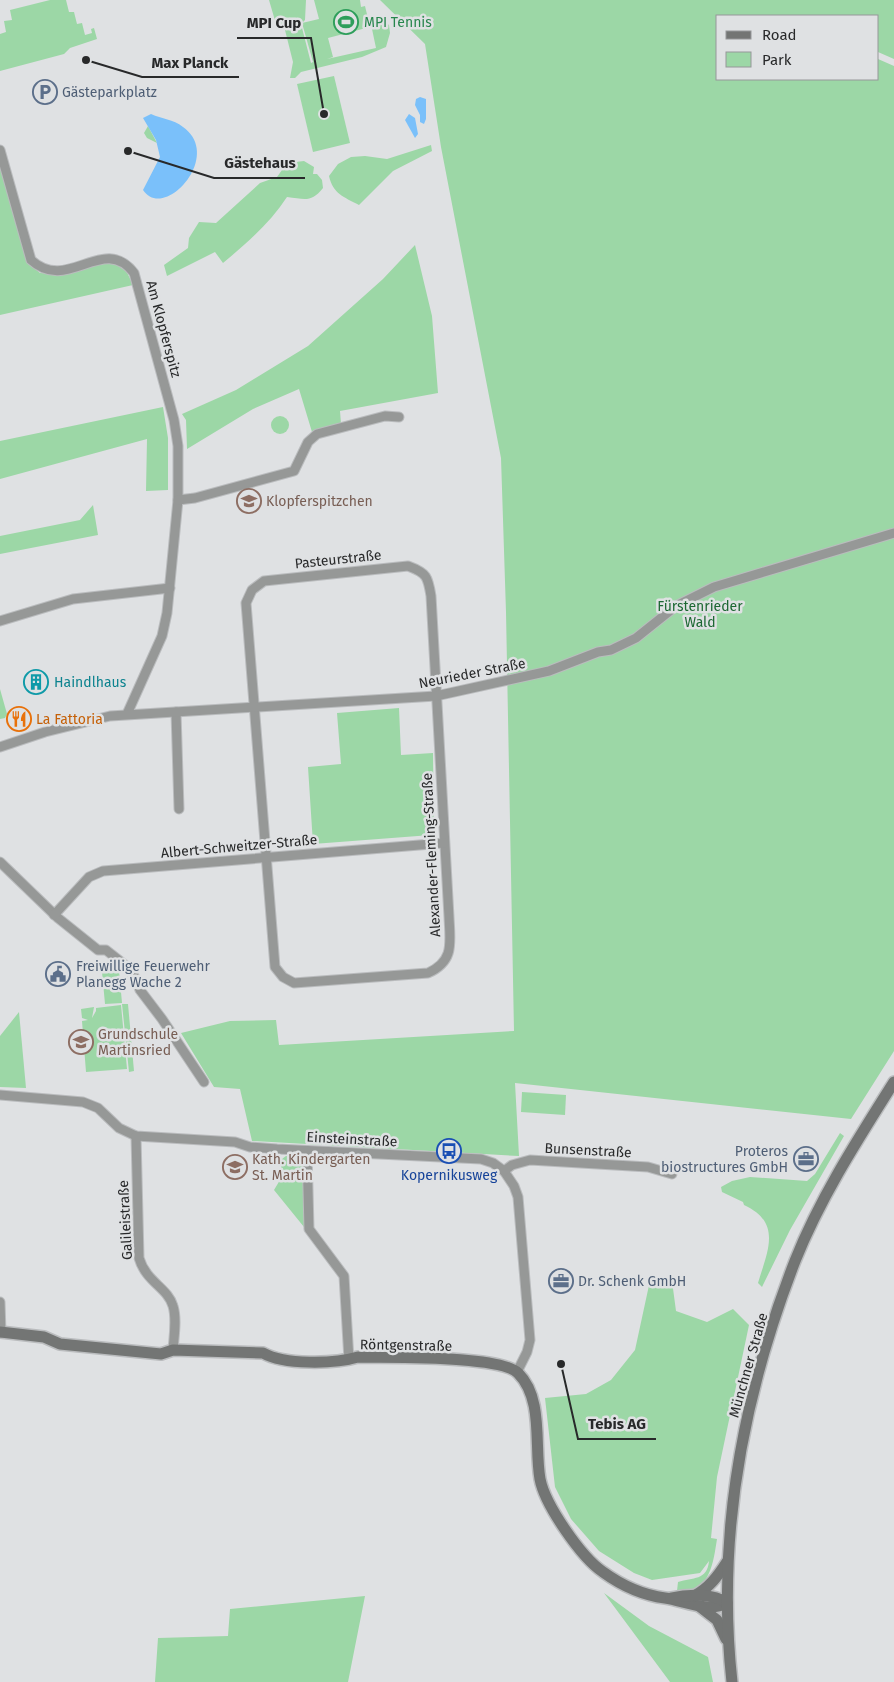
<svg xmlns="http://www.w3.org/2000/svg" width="894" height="1682" font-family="'Fira Sans',sans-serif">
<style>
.green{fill:#9cd7a6}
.water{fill:#7ac0fa}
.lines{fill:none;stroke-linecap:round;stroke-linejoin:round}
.street-casing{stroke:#babcbe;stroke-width:11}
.secondary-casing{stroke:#babcbe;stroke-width:14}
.street{stroke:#969897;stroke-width:9}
.secondary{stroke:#737574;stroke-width:11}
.labels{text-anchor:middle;stroke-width:5;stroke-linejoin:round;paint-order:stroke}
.leisure-label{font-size:14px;fill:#27864d;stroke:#dfe1e3;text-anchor:start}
.service-label{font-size:14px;fill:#4e5e75;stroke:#dfe1e3;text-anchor:start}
.street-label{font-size:14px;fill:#28292a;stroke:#dfe1e3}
.education-label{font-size:14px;fill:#785e54;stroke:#dfe1e3;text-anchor:start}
.park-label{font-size:14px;fill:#1d6833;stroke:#dfe1e3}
.culture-label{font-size:14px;fill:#0d838f;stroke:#dfe1e3;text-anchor:start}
.food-label{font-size:14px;fill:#c56008;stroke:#dfe1e3;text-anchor:start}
.transit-label{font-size:14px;fill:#164399;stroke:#dfe1e3}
.leader{fill:none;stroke:#28292a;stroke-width:2}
.callout-dot{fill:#28292a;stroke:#dfe1e3;stroke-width:2}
.callout-label{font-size:15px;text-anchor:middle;font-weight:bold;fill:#28292a;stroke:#dfe1e3;stroke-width:5;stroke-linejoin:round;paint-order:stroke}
</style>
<rect width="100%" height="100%" fill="#dfe1e3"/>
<g class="green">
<path d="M50 0H66L69 12H74L77 24 82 23 85 35 92 33 91 29 94 28 97 39 70 48 64 54 0 71V34L6 32 4 21 12 20 10 10Z"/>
<path d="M269 0H306L305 20 301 24 311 63 313 62 302 23 319 19 314 0H360L361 7 365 6 370 27 328 38 333 57 327 59 376 48 372 29 382 19 389 25 390 33 386 47 362 57 301 72 295 78H290L293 62 284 26 276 24Z"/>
<path d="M380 0H894V59L878 52V16H718V79H878V59L894 66V1051L851 1119 515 1083 519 1156 252 1141 240 1089 214 1087 181 1033 230 1021 276 1020 279 1045 514 1031 506 612 501 458 441 147 425 44Z"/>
<path d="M334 76 350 143 313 152 297 84Z"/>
<path d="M148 126 157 143 147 138 144 133Z"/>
<path d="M431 145 432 151 393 171 359 205C344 197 333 194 329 176L338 164 351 157 365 156 387 159Z"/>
<path d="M304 161 314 167 313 174H317L322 180 323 188C311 203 305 199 287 197 270 223 247 243 223 263L215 252 167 276 164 265 188 248 189 238 199 222 216 223 260 183 277 177 287 163Z"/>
<path d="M0 165 28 263 40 273 61 274 111 261 124 266 133 285 0 315Z"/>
<path d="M415 245 432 316 438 393 340 411 341 424 312 432 299 389 253 409 187 449 186 420 182 414 236 390 308 346 383 279Z"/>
<path d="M163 407 168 438V490L146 491 147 439 0 479V441Z"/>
<circle cx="280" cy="425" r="9"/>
<path d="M93 505 98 535 0 554V536L80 520Z"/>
<path d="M0 689 7 714 5 718 0 719Z"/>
<path d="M399 708 401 755 433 753 434 833 431 835 313 844 308 767 341 764 337 713Z"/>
<path d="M119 971 122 1003 105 1004 102 972Z"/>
<path d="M122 1004H128L134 1071 129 1072Z"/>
<path d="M121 1005 127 1069 86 1072 82 1021 88 1020 82 1018 81 1009 94 1007 92 1018 96 1011V1008Z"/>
<path d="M19 1012 26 1088 0 1087V1036Z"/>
<path d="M522 1092 566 1095 565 1115 521 1112Z"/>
<path d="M840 1133 844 1136 790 1230 762 1287 758 1283C767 1252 783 1223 744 1205L743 1202 722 1192 721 1187 732 1181 750 1177 807 1181 815 1174Z"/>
<path d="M286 1156H299L303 1160 306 1222 304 1227 274 1190 280 1180 282 1159Z"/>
<path d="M651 1276 672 1281 676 1311 707 1322 733 1309 749 1325 717 1477 711 1538 717 1539C713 1564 710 1594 677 1591L678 1582C693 1577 707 1581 709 1561L700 1573 652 1580 634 1573 599 1551 571 1519 555 1487 545 1398 586 1394 611 1380 635 1350Z"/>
<path d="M604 1593 649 1626 708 1657 713 1682H670Z"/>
<path d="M365 1596 348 1682H155L158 1638 228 1636 230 1609Z"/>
</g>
<g class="water">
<path d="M420 97 426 99V119L424 124 420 122V115L415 105 416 99Z"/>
<path d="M151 114C162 119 173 119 183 127 224 156 164 222 143 190L160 157 156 140 143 118Z"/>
<path d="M409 114 415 118 418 134 415 138 405 120Z"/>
</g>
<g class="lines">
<defs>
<g id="street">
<path d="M0 150 31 260C68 294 103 233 134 273L174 420 178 446V500L167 613 162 636 127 714"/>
<path d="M178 500 195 498 294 471 308 442 317 434 385 416 399 417"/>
<path d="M408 566C427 573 428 577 431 596L449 917C450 942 455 961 428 973L294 983 283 977 275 967 246 603 252 590 264 581Z"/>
<path d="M0 621 73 599 170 588"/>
<path d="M176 712 179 809"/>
<path d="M0 747 45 732 110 716 436 696 549 671 598 652 611 650 636 638 676 606 714 587 894 533"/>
<path d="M0 862 58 918 98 950H106L125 965 136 979 140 990 162 1019 204 1082"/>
<path d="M54 915 89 877 103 871 444 843"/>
<path d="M0 1095 83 1102 98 1108 119 1128 136 1136 235 1142 250 1147 277 1149 481 1159 493 1163 504 1171 514 1186 518 1197 530 1340 527 1352 517 1372"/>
<path d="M136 1136 139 1258C146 1282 168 1288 173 1306 177 1319 174 1336 173 1350"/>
<path d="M307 1151 309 1229 344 1276 349 1360"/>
<path d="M504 1171 512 1165 530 1160 648 1167 672 1174"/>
<path d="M0 1302 1 1333"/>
</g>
<g id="secondary">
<path d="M0 1332 44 1337 60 1344 161 1354 173 1350 263 1353C284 1365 334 1364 358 1357 388 1358 500 1355 518 1373 544 1399 534 1446 540 1479 545 1505 581 1557 603 1572 621 1585 642 1595 665 1598 685 1601 707 1613 727 1603"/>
<path d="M694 1596C709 1588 718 1576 727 1562"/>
<path d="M671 1598C688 1594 713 1593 727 1603"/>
<path d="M699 1606 717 1620 726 1639"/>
<path d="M732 1682C716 1538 743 1395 795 1261 820 1198 858 1139 894 1082"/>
</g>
</defs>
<use href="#street" class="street-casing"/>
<use href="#secondary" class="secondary-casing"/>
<use href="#street" class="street"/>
<use href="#secondary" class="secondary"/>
</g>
<defs>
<symbol id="stadium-ring" viewBox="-11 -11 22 22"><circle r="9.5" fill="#dfe1e3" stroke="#2e9e5b" stroke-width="1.5"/><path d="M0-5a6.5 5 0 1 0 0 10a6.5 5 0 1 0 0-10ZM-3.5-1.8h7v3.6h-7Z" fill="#2e9e5b"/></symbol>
<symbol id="parking-ring" viewBox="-11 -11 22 22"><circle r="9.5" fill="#dfe1e3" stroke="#5c6f8a" stroke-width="1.5"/><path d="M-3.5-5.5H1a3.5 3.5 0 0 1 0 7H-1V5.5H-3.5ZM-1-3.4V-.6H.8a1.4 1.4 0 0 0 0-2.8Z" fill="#5c6f8a"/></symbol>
<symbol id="school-ring" viewBox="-11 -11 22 22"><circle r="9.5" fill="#dfe1e3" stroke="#8d6e63" stroke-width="1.5"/><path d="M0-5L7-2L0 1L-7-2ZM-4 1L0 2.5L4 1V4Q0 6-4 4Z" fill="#8d6e63"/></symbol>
<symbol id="building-ring" viewBox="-11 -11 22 22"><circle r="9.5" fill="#dfe1e3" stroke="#0f9aa8" stroke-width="1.5"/><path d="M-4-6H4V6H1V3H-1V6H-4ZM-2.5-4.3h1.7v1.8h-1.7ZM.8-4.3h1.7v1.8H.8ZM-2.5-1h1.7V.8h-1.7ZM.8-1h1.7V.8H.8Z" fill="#0f9aa8"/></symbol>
<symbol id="restaurant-ring" viewBox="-11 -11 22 22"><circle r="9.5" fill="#dfe1e3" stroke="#e8710a" stroke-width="1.5"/><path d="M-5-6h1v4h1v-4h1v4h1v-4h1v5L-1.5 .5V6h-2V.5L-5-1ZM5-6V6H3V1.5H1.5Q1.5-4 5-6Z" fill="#e8710a"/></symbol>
<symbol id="civic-ring" viewBox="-11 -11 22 22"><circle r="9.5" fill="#dfe1e3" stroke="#5c6f8a" stroke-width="1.5"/><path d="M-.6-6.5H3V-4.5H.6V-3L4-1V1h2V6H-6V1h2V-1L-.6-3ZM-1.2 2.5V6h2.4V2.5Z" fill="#5c6f8a"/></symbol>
<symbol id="bus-ring" viewBox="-11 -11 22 22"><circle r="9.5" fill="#dfe1e3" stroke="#1a4fb4" stroke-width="1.5"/><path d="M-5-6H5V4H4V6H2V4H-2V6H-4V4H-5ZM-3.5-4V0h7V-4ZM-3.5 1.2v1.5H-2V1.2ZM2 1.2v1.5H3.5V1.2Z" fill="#1a4fb4"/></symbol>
<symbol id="office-ring" viewBox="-11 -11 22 22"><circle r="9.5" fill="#dfe1e3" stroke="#5c6f8a" stroke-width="1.5"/><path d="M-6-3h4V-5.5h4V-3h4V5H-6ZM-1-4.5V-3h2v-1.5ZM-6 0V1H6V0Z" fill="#5c6f8a"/></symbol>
</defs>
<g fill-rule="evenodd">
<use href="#stadium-ring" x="332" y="8" width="28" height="28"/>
<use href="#parking-ring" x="31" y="78" width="28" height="28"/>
<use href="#school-ring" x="235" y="487" width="28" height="28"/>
<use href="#building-ring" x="22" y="668" width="28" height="28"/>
<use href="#restaurant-ring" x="5" y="705" width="28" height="28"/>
<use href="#civic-ring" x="44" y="960" width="28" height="28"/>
<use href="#school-ring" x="67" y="1028" width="28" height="28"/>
<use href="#bus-ring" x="435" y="1137" width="28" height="28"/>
<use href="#office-ring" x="792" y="1145" width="28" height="28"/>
<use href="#school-ring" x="221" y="1153" width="28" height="28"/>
<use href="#office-ring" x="547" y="1267" width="28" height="28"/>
</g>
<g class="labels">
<g class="leisure-label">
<text x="364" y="27">MPI Tennis</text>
</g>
<g class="service-label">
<text x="62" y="97">Gästeparkplatz</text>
<text x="76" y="971">Freiwillige Feuerwehr<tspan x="76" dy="16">Planegg Wache 2</tspan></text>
<text x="788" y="1156" text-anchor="end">Proteros<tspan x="788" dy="16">biostructures GmbH</tspan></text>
<text x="578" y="1286">Dr. Schenk GmbH</text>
</g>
<g class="street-label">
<text transform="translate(164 329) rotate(75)" y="5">Am Klopferspitz</text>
<text transform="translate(338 559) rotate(-6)" y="5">Pasteurstraße</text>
<text transform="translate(472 673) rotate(-11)" y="5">Neurieder Straße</text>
<text transform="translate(239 846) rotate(-5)" y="5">Albert-Schweitzer-Straße</text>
<text transform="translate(431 855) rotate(-93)" y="5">Alexander-Fleming-Straße</text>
<text transform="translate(352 1139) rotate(3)" y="5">Einsteinstraße</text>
<text transform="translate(588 1150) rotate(3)" y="5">Bunsenstraße</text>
<text transform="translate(125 1220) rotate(-93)" y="5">Galileistraße</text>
<text transform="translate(406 1345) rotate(1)" y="5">Röntgenstraße</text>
<text transform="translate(748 1365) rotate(-74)" y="5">Münchner Straße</text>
</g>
<g class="education-label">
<text x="266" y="506">Klopferspitzchen</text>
<text x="98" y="1039">Grundschule<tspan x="98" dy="16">Martinsried</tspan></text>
<text x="252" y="1164">Kath. Kindergarten<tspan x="252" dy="16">St. Martin</tspan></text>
</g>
<g class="park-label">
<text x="700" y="611">Fürstenrieder<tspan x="700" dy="16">Wald</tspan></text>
</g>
<g class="culture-label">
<text x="54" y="687">Haindlhaus</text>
</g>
<g class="food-label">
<text x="36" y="724">La Fattoria</text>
</g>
<g class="transit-label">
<text x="449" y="1180">Kopernikusweg</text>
</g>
</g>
<path class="leader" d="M324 114L311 38H237M86 60L142 77H239M128 151L214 178H305M561 1364L578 1439H656"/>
<g class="callout-dot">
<circle cx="324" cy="114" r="5"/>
<circle cx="86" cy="60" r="5"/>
<circle cx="128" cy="151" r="5"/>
<circle cx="561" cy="1364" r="5"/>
</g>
<g class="callout-label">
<text x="274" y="28">MPI Cup</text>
<text x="190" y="68">Max Planck</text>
<text x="260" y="168">Gästehaus</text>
<text x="617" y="1429">Tebis AG</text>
</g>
<rect x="716" y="15" width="162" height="65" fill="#dfe1e3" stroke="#969799"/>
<rect x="726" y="31" width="25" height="8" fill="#737574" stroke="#969799"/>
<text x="762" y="40" font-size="15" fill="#28292a">Road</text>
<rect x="726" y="52" width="25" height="15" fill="#9cd7a6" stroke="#969799"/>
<text x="762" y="65" font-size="15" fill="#28292a">Park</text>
</svg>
